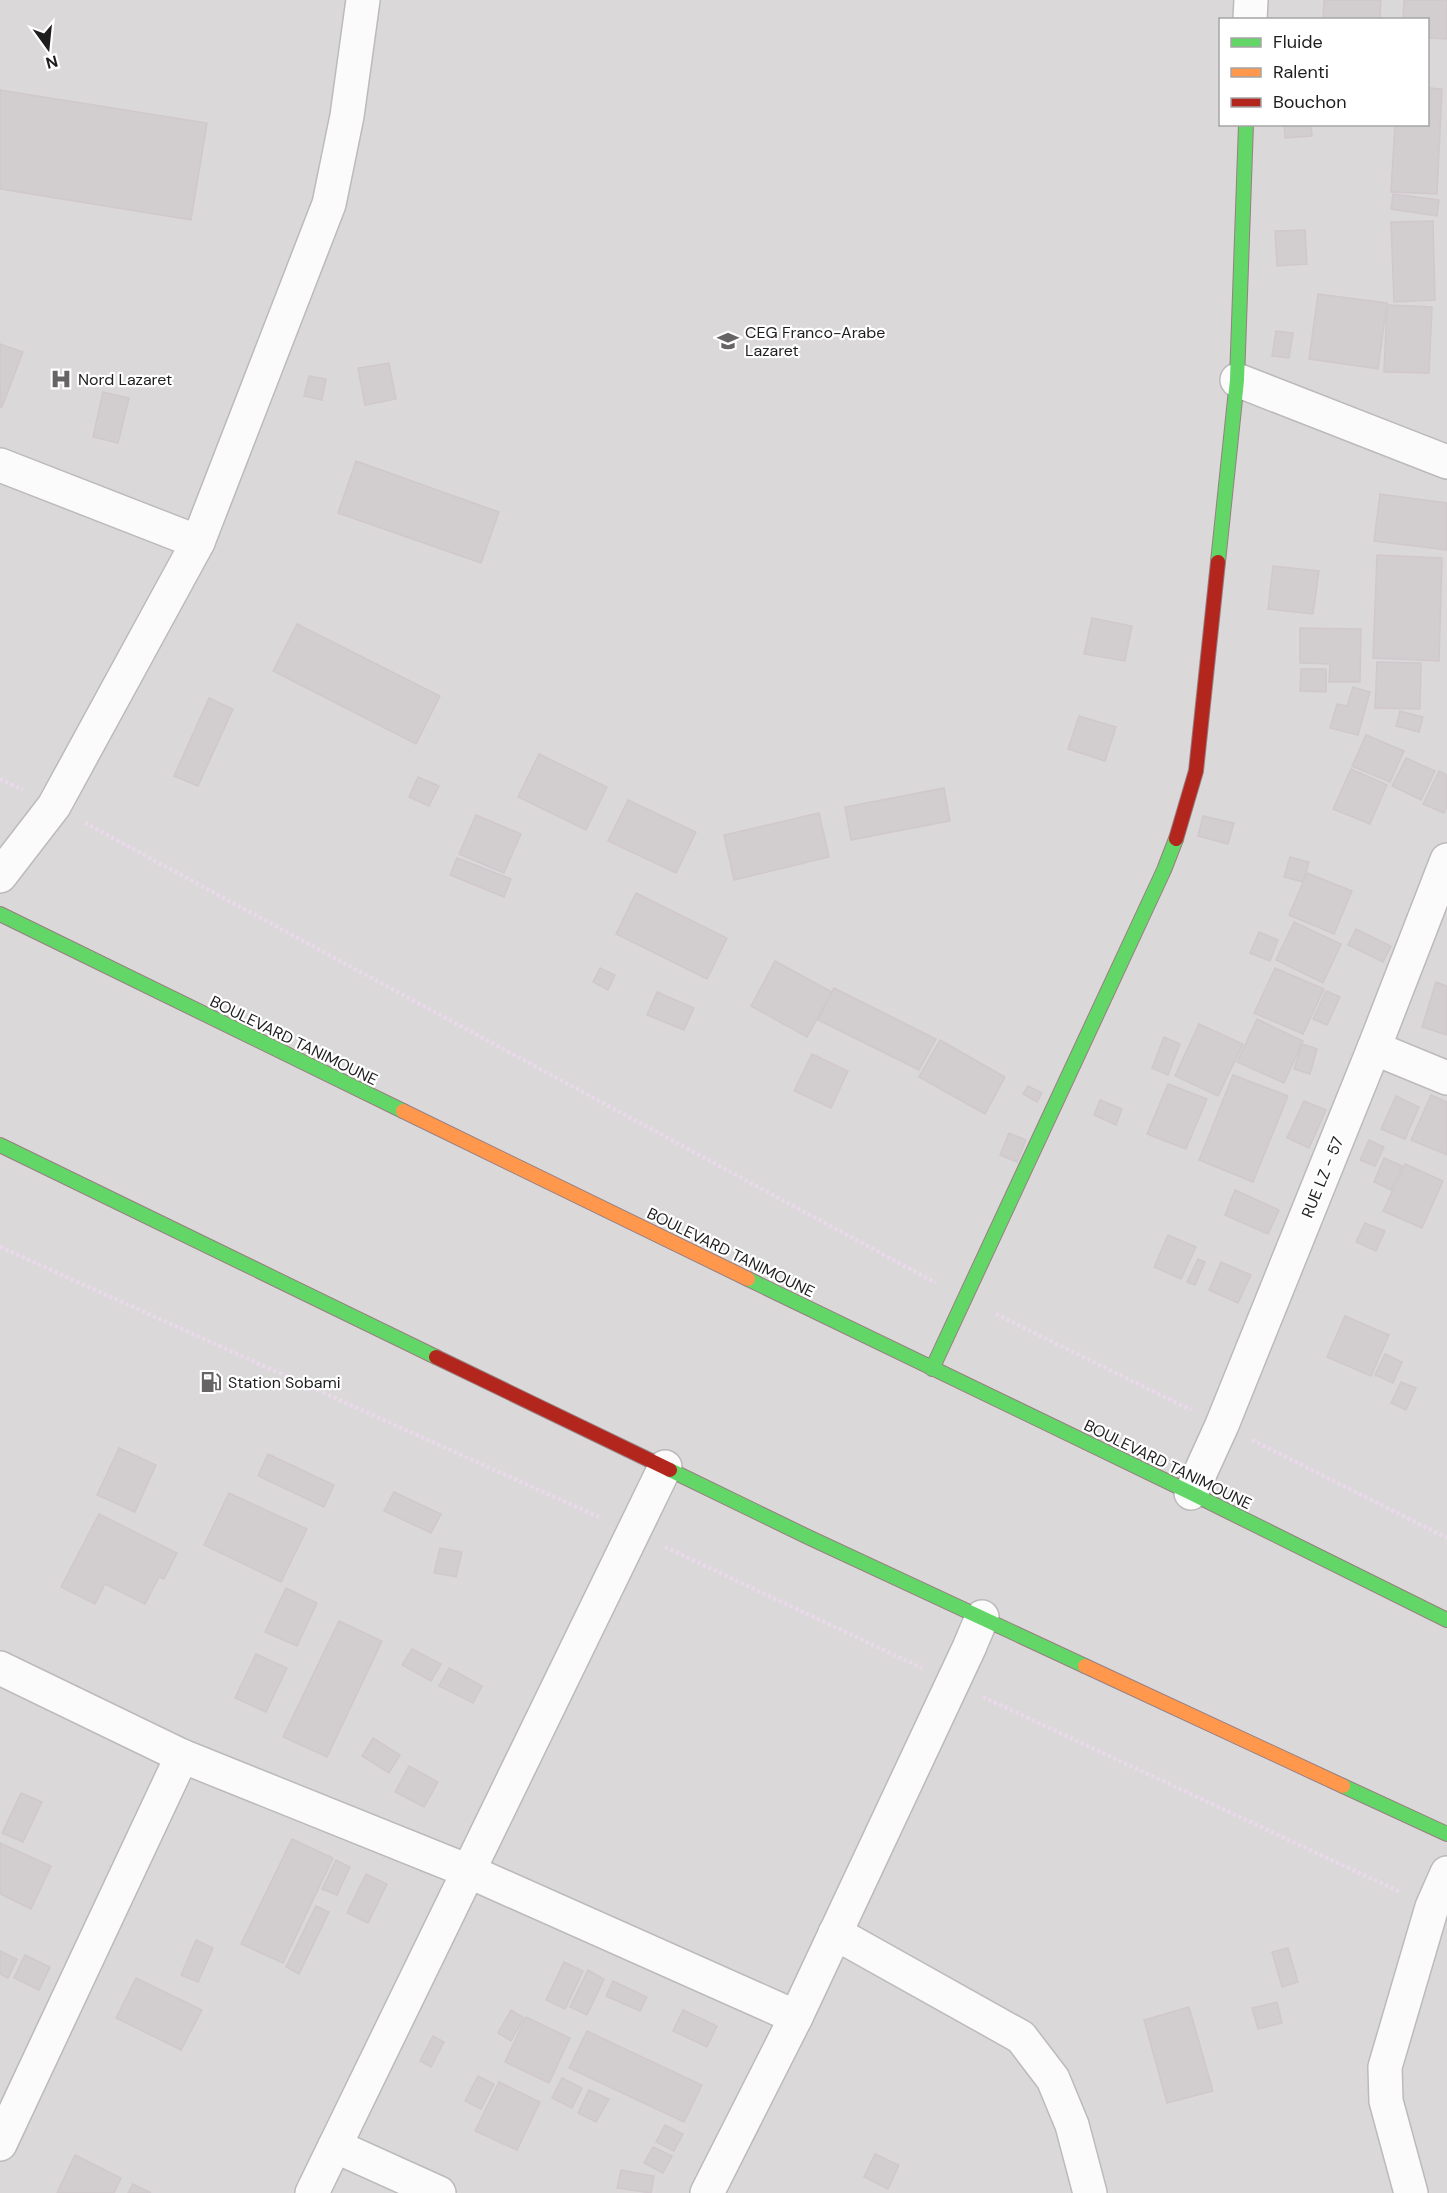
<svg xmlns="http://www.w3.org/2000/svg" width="1447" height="2193" font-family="'DM Sans',sans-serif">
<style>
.residential{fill:#dbd8da;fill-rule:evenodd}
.building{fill:#d2cdcf;stroke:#d0c8cc;stroke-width:1.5}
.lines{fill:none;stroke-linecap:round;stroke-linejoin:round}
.street-casing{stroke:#bcbabb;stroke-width:36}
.fast-casing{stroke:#977f80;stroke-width:16}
.slow-casing{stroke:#977f80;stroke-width:16}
.jam-casing{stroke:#977f80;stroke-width:16}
.path{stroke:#ead9ea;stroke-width:4;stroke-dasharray:3 3;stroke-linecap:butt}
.street{stroke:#fcfbfc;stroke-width:33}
.fast{stroke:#63d668;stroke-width:14}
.slow{stroke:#ff974d;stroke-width:14}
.jam{stroke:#b3261e;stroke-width:14}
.labels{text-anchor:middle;stroke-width:4.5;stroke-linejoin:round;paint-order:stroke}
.poi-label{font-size:16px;fill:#1e1e1e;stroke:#fff;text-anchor:start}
.street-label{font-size:16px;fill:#1e1e1e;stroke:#fff}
</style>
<rect width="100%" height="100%" fill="#ece7e9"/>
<path class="residential" d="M0 0H1447V2193H0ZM1220 20H1428V124H1220Z"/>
<g class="building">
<path d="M1324 0H1381L1380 20H1323Z"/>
<path d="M1404 0H1447V39L1428 38V20H1403Z"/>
<path d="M1428 88 1442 89 1437 194 1391 192 1395 124H1428Z"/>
<path d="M0 90 207 123 191 220 0 189Z"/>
<path d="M1284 124H1311L1312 136 1285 138Z"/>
<path d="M1393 194 1439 200 1437 216 1391 209Z"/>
<path d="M1433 221 1435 300 1394 302 1391 222Z"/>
<path d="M1305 230 1307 264 1277 266 1275 231Z"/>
<path d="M1318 294 1387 303 1378 369 1309 359Z"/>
<path d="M1387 305 1432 307 1429 373 1384 372Z"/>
<path d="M1276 331 1293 333 1289 358 1272 356Z"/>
<path d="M0 344 23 352 2 407H0Z"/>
<path d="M389 363 396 399 365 405 358 368Z"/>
<path d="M309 376 326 379 322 400 304 396Z"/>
<path d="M103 392 129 398 118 443 93 437Z"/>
<path d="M356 461 499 512 481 563 338 513Z"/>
<path d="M1380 494 1447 503V550L1374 541Z"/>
<path d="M1377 555 1442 558 1439 661 1373 658Z"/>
<path d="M1273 566 1319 571 1313 614 1268 609Z"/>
<path d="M1092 618 1132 626 1125 661 1084 654Z"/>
<path d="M297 624 440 696 416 744 273 671Z"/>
<path d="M1300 628 1361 629 1360 682H1329L1330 664 1300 663Z"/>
<path d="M1377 662 1421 663 1420 709 1375 708Z"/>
<path d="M1301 669H1326V692L1300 691Z"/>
<path d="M1353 687 1370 692 1358 735 1330 728 1337 704 1347 706Z"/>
<path d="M209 698 233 709 198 786 174 776Z"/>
<path d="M1400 711 1423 717 1419 732 1396 726Z"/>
<path d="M1079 716 1116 727 1105 761 1068 749Z"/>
<path d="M1366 735 1404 751 1390 782 1352 766Z"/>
<path d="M539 754 607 787 586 830 518 797Z"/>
<path d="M1406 758 1435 771 1421 800 1392 786Z"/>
<path d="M1351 769 1387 785 1370 824 1333 809Z"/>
<path d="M1439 771 1447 775V806L1444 813 1423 804Z"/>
<path d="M418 777 439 786 429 806 409 797Z"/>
<path d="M944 788 950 821 851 840 845 807Z"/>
<path d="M628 800 696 832 676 873 608 841Z"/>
<path d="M819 813 829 857 734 880 724 835Z"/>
<path d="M476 815 521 834 504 873 459 854Z"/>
<path d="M1203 816 1234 823 1228 844 1198 836Z"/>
<path d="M1290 857 1309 862 1303 882 1284 877Z"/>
<path d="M457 858 511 879 504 897 450 875Z"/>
<path d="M1307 873 1352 891 1334 934 1289 915Z"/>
<path d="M636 893 727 938 707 979 616 934Z"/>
<path d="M1294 922 1341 944 1323 983 1276 960Z"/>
<path d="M1356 929 1391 946 1383 962 1348 945Z"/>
<path d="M1259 932 1278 940 1270 961 1250 953Z"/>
<path d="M775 961 832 992 807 1037 751 1006Z"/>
<path d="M600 968 615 975 608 990 593 982Z"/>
<path d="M1275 968 1324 989 1303 1034 1254 1013Z"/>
<path d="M1436 982 1447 986V1035L1422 1027Z"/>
<path d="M834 988 936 1039 919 1070 818 1020Z"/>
<path d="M1326 991 1340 997 1327 1025 1313 1019Z"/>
<path d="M657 992 694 1008 684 1030 647 1015Z"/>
<path d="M1257 1019 1303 1041 1284 1083 1237 1062Z"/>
<path d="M1199 1024 1243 1044 1218 1096 1175 1076Z"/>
<path d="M1164 1037 1180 1044 1168 1075 1152 1068Z"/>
<path d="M940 1040 1005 1077 985 1114 919 1077Z"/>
<path d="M1302 1044 1317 1049 1310 1074 1294 1069Z"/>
<path d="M812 1054 848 1071 831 1108 794 1091Z"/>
<path d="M1233 1075 1288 1096 1253 1182 1199 1160Z"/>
<path d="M1168 1084 1207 1099 1186 1149 1147 1134Z"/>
<path d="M1028 1086 1042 1093 1037 1102 1023 1094Z"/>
<path d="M1431 1095 1447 1102V1155L1411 1140Z"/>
<path d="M1396 1096 1419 1107 1405 1139 1381 1129Z"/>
<path d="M1100 1100 1122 1109 1116 1125 1094 1115Z"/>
<path d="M1304 1101 1326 1110 1309 1148 1287 1138Z"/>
<path d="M1009 1133 1026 1140 1017 1162 1000 1155Z"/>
<path d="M1369 1140 1384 1147 1375 1166 1360 1160Z"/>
<path d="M1384 1158 1402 1166 1391 1190 1374 1182Z"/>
<path d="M1405 1164 1443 1181 1422 1228 1383 1211Z"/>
<path d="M1235 1190 1279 1210 1268 1234 1225 1215Z"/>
<path d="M1365 1223 1385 1231 1376 1251 1356 1242Z"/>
<path d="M1168 1235 1196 1247 1181 1279 1154 1267Z"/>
<path d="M1198 1259 1205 1262 1195 1285 1187 1282Z"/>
<path d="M1221 1262 1251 1275 1238 1303 1209 1290Z"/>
<path d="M1345 1316 1389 1335 1371 1376 1327 1357Z"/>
<path d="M1385 1354 1402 1362 1393 1383 1375 1375Z"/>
<path d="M1401 1382 1416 1388 1406 1410 1391 1403Z"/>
<path d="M119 1448 156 1465 135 1512 97 1495Z"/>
<path d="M268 1454 334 1485 324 1507 258 1476Z"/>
<path d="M394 1492 441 1514 431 1533 384 1511Z"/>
<path d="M229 1493 307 1529 281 1582 204 1545Z"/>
<path d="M99 1514 177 1553 164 1579 159 1577 145 1604 105 1584 95 1604 61 1587Z"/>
<path d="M440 1548 462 1552 456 1577 434 1573Z"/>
<path d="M286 1588 317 1603 297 1646 265 1632Z"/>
<path d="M339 1621 382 1641 327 1757 283 1737Z"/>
<path d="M412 1649 441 1664 431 1681 402 1665Z"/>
<path d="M256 1654 287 1668 266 1712 235 1698Z"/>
<path d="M449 1668 482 1686 473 1703 439 1686Z"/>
<path d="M373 1738 400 1755 389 1773 362 1756Z"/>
<path d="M409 1766 438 1782 424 1807 395 1792Z"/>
<path d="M21 1793 42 1802 23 1842 2 1833Z"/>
<path d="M292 1839 333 1858 283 1963 241 1944Z"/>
<path d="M0 1843 51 1866 31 1909 0 1894Z"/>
<path d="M336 1860 350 1867 337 1895 322 1889Z"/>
<path d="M366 1874 387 1884 368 1923 347 1913Z"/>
<path d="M316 1906 329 1912 299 1974 286 1967Z"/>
<path d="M196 1940 213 1948 198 1982 181 1975Z"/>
<path d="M1288 1948 1298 1982 1282 1987 1272 1952Z"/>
<path d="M0 1951 17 1959 8 1978 0 1974Z"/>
<path d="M25 1955 50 1967 39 1990 14 1978Z"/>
<path d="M564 1962 583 1971 565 2009 546 2000Z"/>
<path d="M588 1970 604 1979 587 2015 570 2007Z"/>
<path d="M136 1978 202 2010 181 2050 116 2018Z"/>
<path d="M613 1981 647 1997 640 2011 606 1996Z"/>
<path d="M1277 2002 1282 2023 1258 2029 1252 2008Z"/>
<path d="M1189 2007 1213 2091 1167 2103 1144 2020Z"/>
<path d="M511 2010 524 2018 511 2041 498 2033Z"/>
<path d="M683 2010 717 2026 707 2047 673 2031Z"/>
<path d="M526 2017 570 2038 549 2083 505 2062Z"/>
<path d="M587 2031 702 2085 684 2122 569 2068Z"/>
<path d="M433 2036 444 2042 431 2067 420 2061Z"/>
<path d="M478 2076 494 2084 481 2109 465 2101Z"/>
<path d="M562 2078 582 2088 572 2108 552 2098Z"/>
<path d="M499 2082 540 2102 517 2150 475 2131Z"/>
<path d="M589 2090 609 2099 596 2122 578 2113Z"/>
<path d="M665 2125 683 2134 674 2151 656 2142Z"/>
<path d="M653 2147 672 2156 663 2173 644 2163Z"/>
<path d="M875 2154 899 2165 888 2189 864 2177Z"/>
<path d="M75 2155 121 2178 114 2193H57Z"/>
<path d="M621 2170 654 2176 651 2193 617 2188Z"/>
<path d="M133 2184 151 2193H128Z"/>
</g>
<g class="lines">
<defs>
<g id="street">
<path d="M1250 20 1251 0"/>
<path d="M1237 380 1447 462"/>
<path d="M0 465 198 542"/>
<path d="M0 876 54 806 198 542 329 204 347 116 363 0"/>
<path d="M1374 1048 1447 1078"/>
<path d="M1191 1493 1222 1425 1374 1048 1447 860"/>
<path d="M0 1668 182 1756 468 1871 796 2017"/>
<path d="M835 1933 1021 2037 1053 2079 1072 2125 1090 2193"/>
<path d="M0 2144 182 1756"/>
<path d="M335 2146 439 2193"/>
<path d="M312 2193 665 1467"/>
<path d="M707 2193 796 2017 969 1648 982 1617"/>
<path d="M1411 2193 1386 2101 1385 2067 1432 1907 1447 1873"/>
</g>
<g id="fast">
<path d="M1218 562 1237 380 1246 124"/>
<path d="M0 914 403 1111"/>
<path d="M0 1145 436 1357"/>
<path d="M748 1279 1191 1493 1447 1620"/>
<path d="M932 1369 1164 870 1176 839"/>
<path d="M670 1470 808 1537 1085 1666"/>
<path d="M1343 1786 1447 1834"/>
</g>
<g id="slow">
<path d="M403 1111 748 1279"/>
<path d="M1085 1666 1343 1786"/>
</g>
<g id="jam">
<path d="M1176 839 1196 771 1218 562"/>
<path d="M436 1357 670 1470"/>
</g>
</defs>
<use href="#street" class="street-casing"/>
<use href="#fast" class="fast-casing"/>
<use href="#slow" class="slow-casing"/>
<use href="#jam" class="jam-casing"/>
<g class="path">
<path d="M0 779 23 790"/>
<path d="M85 823 936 1283"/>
<path d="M0 1247 601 1518"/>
<path d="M996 1314 1191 1410"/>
<path d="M1252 1440 1447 1538"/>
<path d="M665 1547 922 1668"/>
<path d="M983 1697 1400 1892"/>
</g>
<use href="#street" class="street"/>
<use href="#fast" class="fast"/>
<use href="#slow" class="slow"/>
<use href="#jam" class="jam"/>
</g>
<defs>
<symbol id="school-bare" viewBox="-9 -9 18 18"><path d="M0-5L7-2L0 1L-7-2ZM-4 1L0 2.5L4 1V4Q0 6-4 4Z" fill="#666465" stroke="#fff" stroke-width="2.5" paint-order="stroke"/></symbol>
<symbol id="hospital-bare" viewBox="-9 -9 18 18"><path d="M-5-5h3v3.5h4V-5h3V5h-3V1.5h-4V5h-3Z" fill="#666465" stroke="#fff" stroke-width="2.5" paint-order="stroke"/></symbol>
<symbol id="fuel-bare" viewBox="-9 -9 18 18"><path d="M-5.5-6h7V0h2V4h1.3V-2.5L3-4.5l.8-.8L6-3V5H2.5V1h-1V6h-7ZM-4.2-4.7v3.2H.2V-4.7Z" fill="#666465" stroke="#fff" stroke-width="2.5" paint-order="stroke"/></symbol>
</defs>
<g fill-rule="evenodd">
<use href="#school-bare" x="713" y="326" width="30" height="30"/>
<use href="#hospital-bare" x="46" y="364" width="30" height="30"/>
<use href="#fuel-bare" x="196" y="1367" width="30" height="30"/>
</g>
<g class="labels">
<g class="poi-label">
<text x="745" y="338">CEG Franco-Arabe<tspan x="745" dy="18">Lazaret</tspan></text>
<text x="78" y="385">Nord Lazaret</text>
<text x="228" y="1388">Station Sobami</text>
</g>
<g class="street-label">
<text transform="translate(294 1040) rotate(26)" y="6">BOULEVARD TANIMOUNE</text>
<text transform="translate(1322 1177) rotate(-68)" y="6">RUE LZ - 57</text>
<text transform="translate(731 1252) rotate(26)" y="6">BOULEVARD TANIMOUNE</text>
<text transform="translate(1168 1464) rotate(26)" y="6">BOULEVARD TANIMOUNE</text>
</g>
</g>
<rect x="1219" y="18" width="210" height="108" fill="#ffffff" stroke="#a5a5a5" stroke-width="1.5"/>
<rect x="1231" y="38" width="30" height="9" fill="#63d668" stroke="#a5a5a5" stroke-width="1.5"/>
<text x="1273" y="48" font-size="18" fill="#1e1e1e">Fluide</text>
<rect x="1231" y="68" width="30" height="9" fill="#ff974d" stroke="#a5a5a5" stroke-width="1.5"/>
<text x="1273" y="78" font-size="18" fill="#1e1e1e">Ralenti</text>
<rect x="1231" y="98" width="30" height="9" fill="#b3261e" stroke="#a5a5a5" stroke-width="1.5"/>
<text x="1273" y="108" font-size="18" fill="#1e1e1e">Bouchon</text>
<g transform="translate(48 48) rotate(165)" stroke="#ffffff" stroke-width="4.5" paint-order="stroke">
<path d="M0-4.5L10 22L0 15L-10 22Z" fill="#1e1e1e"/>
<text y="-9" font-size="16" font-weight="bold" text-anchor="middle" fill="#1e1e1e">N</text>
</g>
</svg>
